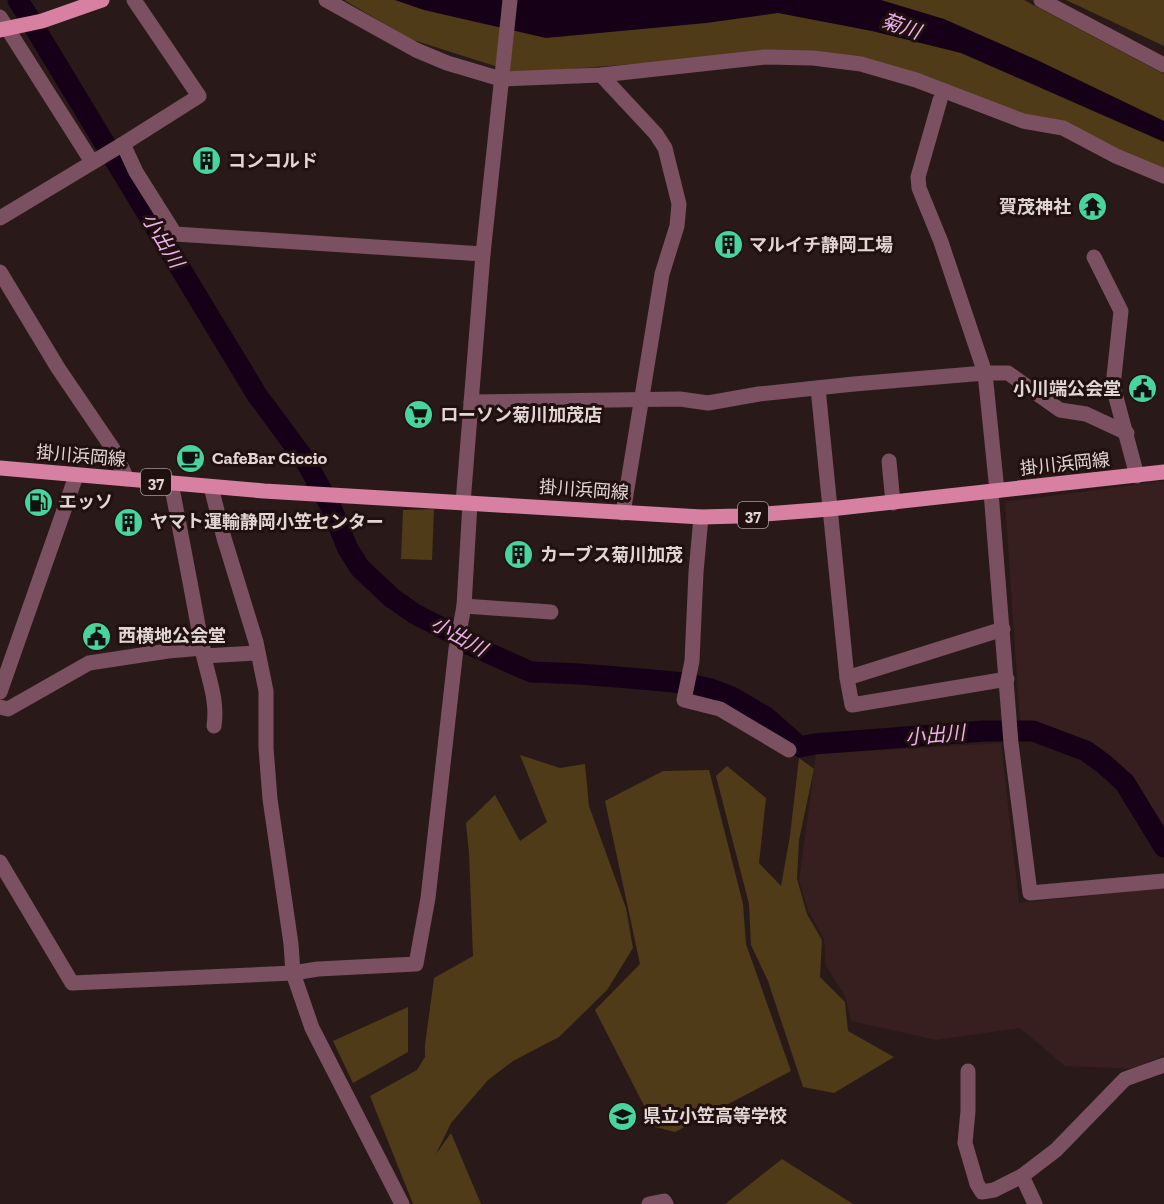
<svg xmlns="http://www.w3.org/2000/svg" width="1164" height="1204" font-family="'Zilla Slab','Noto Sans JP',serif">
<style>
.built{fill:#361f1e}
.green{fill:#4f3b17}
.water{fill:#160017}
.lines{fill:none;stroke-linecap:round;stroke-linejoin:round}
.river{stroke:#160017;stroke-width:21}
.minor{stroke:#7b5060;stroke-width:15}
.major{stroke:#d880a2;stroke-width:15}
.labels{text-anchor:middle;stroke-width:6;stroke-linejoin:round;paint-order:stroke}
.shield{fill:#201110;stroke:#a79b99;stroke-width:1.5}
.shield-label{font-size:16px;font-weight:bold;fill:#e1d6d4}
.poi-label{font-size:18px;font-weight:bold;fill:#e1d6d4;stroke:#201110;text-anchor:start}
.street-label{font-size:18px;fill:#e1d6d4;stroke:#201110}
.water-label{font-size:20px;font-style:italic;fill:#f0b1ed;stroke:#201110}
</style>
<rect width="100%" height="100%" fill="#291a19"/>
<g class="built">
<path d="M1164 481V836L1123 773 1104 754 1044 724 1020 722 1005 502Z"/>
<path d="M1001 743 1019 903 1164 888V1055L1135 1069 1065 1066 1020 1028 936 1040 851 1021 845 996 826 966 824 940 808 910 799 881 816 754Z"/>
</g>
<g class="green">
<path d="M344 0H1024L1164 74V171L1029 119 838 54 647 63 517 73 410 39Z"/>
<path d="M1066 0H1164V46Z"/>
<path d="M434 509 432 560 401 559 403 510Z"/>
<path d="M520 755 560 768 585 764 589 806 626 908 633 948 607 990 559 1037 513 1061 488 1080 451 1123 436 1154 451 1133 481 1204H413L370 1096 417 1070 425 1057V1045L434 978 473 956 469 853 466 823 495 795 520 841 547 822Z"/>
<path d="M799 758 814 769 799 840 797 879 807 914 822 940 820 977 845 1002 848 1031 894 1057 834 1093 803 1087 768 981 751 945 749 904 716 776 727 766 766 798 759 863 781 886 790 836Z"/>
<path d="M709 770 743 904 746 944 791 1071 675 1132 655 1127 595 1010 640 964 605 801 663 771Z"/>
<path d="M408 1007V1052L353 1083 333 1041Z"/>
<path d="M782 1159 853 1204H725Z"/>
</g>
<path class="water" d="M395 0H881L944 19 1037 60 1164 121V142L961 53 872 31 778 13 706 23 546 38 424 10Z"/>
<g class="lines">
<path class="river" d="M18 0 257 395 305 460 331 507 348 549 360 568 392 598 415 614 454 634 468 644 531 672 580 674 641 679 684 683 711 689 732 697 766 717 800 747 814 744 984 731H1033L1086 751 1104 764 1125 783 1164 847"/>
<g class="minor">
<path d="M326 0 416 50 447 63 501 79 601 75 765 57 813 58 861 64 916 80 1023 121 1063 128 1116 156 1164 176"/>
<path d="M1041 0 1164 65"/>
<path d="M0 17 92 162"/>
<path d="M601 75 656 134 665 148 679 204 677 226 662 274 623 513"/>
<path d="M940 100 918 177 919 188 941 242 985 373 997 491"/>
<path d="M123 144 136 172 175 234 483 254"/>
<path d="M0 218 123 144 199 96 134 0"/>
<path d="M1094 257 1121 311 1113 386 1137 476"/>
<path d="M0 272 58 368 113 449 127 479"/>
<path d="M818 388 847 678 852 705 1007 679"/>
<path d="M471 402 680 399 708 403 759 394 854 384 985 373H1008L1060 410 1086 414 1127 433"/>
<path d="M889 461 893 503"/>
<path d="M171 483C182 540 193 596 203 653 208 677 218 700 214 726"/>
<path d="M211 487 224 538 256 642 266 691V748L270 799 291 944 293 973 312 1028 402 1204"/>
<path d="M991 492 1011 743 1030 893 1164 881"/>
<path d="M463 503 483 254 510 0"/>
<path d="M701 517 696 572 692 661 684 700 720 709 789 750"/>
<path d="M464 606 551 612"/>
<path d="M204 656 258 653"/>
<path d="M847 678 1003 629"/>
<path d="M0 692 76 476"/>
<path d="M0 707 8 709 89 663 168 651 203 648"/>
<path d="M0 862 72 983 293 973 318 969 416 964 428 898 456 649 464 606 470 503"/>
<path d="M968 1071V1111L965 1143 977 1184 982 1192 994 1190 1022 1176 1035 1204"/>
<path d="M1022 1176 1056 1150 1125 1079 1164 1065"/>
<path d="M649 1204 664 1201 666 1204"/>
</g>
<g class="major">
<path d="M0 30 42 21 102 0"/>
<path d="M0 468 264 491 701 517 739 516 830 509 1164 472"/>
</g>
</g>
<defs>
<symbol id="building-disc" viewBox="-11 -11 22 22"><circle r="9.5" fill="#47d49d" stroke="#201110"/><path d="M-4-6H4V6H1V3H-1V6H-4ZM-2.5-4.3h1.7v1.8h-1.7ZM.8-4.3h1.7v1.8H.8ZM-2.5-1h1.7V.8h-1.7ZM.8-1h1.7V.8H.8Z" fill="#111"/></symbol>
<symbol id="temple-disc" viewBox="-11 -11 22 22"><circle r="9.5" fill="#47d49d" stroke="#201110"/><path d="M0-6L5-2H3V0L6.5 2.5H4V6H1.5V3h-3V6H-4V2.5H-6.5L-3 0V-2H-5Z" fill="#111"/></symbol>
<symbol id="civic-disc" viewBox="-11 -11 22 22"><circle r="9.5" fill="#47d49d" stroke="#201110"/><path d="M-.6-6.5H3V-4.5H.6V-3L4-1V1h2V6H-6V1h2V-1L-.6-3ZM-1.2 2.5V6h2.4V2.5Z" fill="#111"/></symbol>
<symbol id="supermarket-disc" viewBox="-11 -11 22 22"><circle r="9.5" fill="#47d49d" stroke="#201110"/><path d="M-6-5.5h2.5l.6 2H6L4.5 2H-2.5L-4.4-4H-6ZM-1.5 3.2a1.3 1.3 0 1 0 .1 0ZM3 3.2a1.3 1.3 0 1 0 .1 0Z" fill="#111"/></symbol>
<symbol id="cafe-disc" viewBox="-11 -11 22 22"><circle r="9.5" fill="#47d49d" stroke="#201110"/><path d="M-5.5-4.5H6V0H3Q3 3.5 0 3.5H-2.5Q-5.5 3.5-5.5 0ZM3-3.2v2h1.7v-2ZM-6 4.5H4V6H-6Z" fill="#111"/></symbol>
<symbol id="fuel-disc" viewBox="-11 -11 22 22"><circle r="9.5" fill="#47d49d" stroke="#201110"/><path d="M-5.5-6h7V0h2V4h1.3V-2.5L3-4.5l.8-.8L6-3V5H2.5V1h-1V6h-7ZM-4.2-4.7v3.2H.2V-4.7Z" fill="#111"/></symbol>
<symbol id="school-disc" viewBox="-11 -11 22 22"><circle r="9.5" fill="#47d49d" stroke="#201110"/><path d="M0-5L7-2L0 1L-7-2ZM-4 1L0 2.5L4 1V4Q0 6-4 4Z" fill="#111"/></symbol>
</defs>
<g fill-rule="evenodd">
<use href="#building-disc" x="190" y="144" width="33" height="33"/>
<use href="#temple-disc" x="1076" y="190" width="33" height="33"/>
<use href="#building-disc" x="712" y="228" width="33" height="33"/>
<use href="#civic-disc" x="1126" y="372" width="33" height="33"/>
<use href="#supermarket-disc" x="402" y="398" width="33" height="33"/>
<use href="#cafe-disc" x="174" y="442" width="33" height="33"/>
<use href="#fuel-disc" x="22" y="486" width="33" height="33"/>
<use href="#building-disc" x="112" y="506" width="33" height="33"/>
<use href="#building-disc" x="502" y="538" width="33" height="33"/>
<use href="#civic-disc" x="80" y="620" width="33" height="33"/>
<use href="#school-disc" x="606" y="1100" width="33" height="33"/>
</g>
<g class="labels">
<g class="shield">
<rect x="141" y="469" width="30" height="26" rx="4.5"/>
<rect x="738" y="502" width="30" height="26" rx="4.5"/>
</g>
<g class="shield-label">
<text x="156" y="488">37</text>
<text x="753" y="521">37</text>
</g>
<g class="poi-label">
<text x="228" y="167">コンコルド</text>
<text x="1071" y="213" text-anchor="end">賀茂神社</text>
<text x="749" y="251">マルイチ静岡工場</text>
<text x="1121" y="395" text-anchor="end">小川端公会堂</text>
<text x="440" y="421">ローソン菊川加茂店</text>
<text x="212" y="464">CafeBar Ciccio</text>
<text x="59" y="508">エッソ</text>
<text x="150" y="528">ヤマト運輸静岡小笠センター</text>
<text x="540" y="561">カーブス菊川加茂</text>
<text x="118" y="642">西横地公会堂</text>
<text x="643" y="1122">県立小笠高等学校</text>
</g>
<g class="street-label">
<text transform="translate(81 456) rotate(5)" y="6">掛川浜岡線</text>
<text transform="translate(1065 464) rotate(-6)" y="6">掛川浜岡線</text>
<text transform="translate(584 490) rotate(4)" y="6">掛川浜岡線</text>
</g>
<g class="water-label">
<text transform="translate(901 26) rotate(19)" y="7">菊川</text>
<text transform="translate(163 240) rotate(59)" y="7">小出川</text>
<text transform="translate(459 636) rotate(29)" y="7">小出川</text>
<text transform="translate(935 735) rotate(-5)" y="7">小出川</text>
</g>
</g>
</svg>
